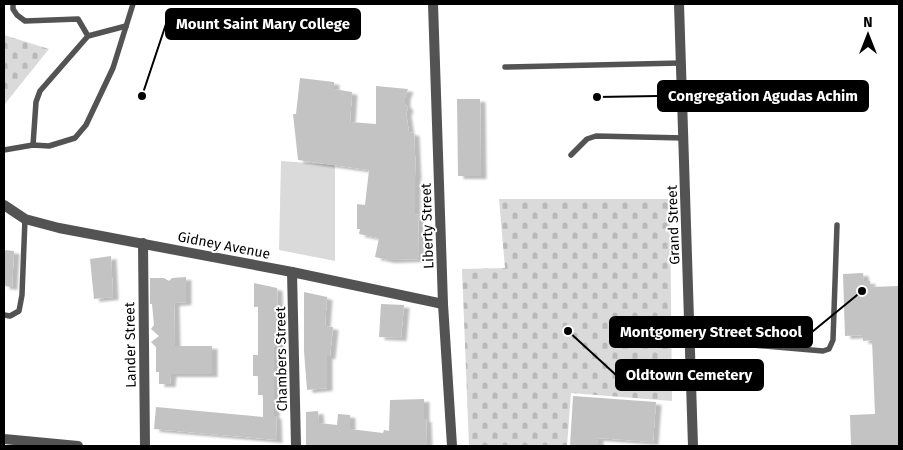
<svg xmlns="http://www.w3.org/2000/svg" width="903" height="450" font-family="'Fira Sans',sans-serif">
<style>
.cemetery{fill:url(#cemetery-stones)}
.green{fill:#dadada}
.building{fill:#c3c3c3;filter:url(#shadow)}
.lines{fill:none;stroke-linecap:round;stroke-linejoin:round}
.service{stroke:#535353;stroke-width:5.5}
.minor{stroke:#535353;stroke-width:10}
.tertiary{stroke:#535353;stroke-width:10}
.labels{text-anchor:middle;stroke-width:4;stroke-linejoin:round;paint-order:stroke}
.street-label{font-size:14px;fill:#000;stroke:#fff}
.leader{fill:none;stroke:#000;stroke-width:2}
.callout-dot{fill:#000;stroke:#fff;stroke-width:2}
.callout{fill:#000;stroke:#000;stroke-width:2}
.callout-label{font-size:15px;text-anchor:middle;font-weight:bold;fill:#fff}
</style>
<defs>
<pattern id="cemetery-stones" width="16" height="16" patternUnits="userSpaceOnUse" patternTransform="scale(1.25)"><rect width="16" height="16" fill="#dadada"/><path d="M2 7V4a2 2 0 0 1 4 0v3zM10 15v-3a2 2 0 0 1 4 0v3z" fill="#b9b9b9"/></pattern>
<filter id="shadow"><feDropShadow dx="5.5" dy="3" stdDeviation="1" flood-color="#0004"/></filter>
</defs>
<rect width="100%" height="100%" fill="#fff"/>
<g class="cemetery">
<path d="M4 35 49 49 4 105Z"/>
<path d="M499 199H670L672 401 571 393 567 446H469L462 269 505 268Z"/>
</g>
<path class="green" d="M281 161 335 165V261L279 250Z"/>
<g class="building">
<path d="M300 78 334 82V89L352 92 350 122 376 124V86L408 89 405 97V104L408 108 406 113 409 132 414 133 416 177H415V214L418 215 419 259 389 260 375 257 379 238 359 234 360 229H357V204L365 205 369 170 298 160 293 114H296Z"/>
<path d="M457 99H480L481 176H458Z"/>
<path d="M4 250 14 251 12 287 4 286Z"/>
<path d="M111 256 113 297 94 299 90 259Z"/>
<path d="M863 273 864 281H870V287L899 286V446H851L850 415 875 414 872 340 863 341V335L845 336 843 274Z"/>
<path d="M186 277V302L174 303 175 346H212V374H171L170 384H159V372H156V347L151 342 159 336 151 329 154 325 152 304H150V278H164L169 281 172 278Z"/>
<path d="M254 283 277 288 279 347H274V416H276L277 440 154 429 156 407 263 417V395H258V376H253V355H258V307H254Z"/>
<path d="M304 292 327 297 325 326 333 327 330 356H327V388L307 390 304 351Z"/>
<path d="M381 304 404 305 401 338 379 337Z"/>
<path d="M573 396 656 402 653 442 598 438V446H570Z"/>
<path d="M424 399V419H426L427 446H306V412L318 411 319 423 337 425 338 414 350 415V429L383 433 384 430 389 431 390 400Z"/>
</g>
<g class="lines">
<g class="service">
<path d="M13 4V9L17 15 25 21 78 19 88 36"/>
<path d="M505 67 681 63"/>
<path d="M33 145 36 102 40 91 88 36 126 26"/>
<path d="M4 150 33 145 49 146 75 138 86 125 113 68 133 4"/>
<path d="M571 155 587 139 596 136 684 138"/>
<path d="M4 315 10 316 19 311 22 295 25 219"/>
<path d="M689 322 713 327 731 332 753 345 823 351 829 349 833 340 837 225"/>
</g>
<g class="minor">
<path d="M679 4 693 446"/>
<path d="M143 243 145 446"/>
<path d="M292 272 296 446"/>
</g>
<g class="tertiary">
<path d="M433 4 443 304 452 446"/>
<path d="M4 205 25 219 59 228 292 272 443 304"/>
<path d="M4 439 78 446"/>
</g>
</g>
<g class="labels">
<g class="street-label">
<text transform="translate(673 225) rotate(-92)" y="5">Grand Street</text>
<text transform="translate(427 226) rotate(-92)" y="5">Liberty Street</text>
<text transform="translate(224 245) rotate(11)" y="5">Gidney Avenue</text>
<text transform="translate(130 345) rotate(-91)" y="5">Lander Street</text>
<text transform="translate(281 359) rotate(-91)" y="5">Chambers Street</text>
</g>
</g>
<path class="leader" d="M142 96L166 24M597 97L658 96M862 291L812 332M568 331L616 375"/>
<g class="callout-dot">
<circle cx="142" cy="96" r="5"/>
<circle cx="597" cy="97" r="5"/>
<circle cx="862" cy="291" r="5"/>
<circle cx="568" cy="331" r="5"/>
</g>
<g class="callout">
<rect x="166" y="9" width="194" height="30" rx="5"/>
<rect x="658" y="81" width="210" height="30" rx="5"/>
<rect x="610" y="317" width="202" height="30" rx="5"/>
<rect x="616" y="360" width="147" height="30" rx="5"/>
</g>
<g class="callout-label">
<text x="263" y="29">Mount Saint Mary College</text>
<text x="763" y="101">Congregation Agudas Achim</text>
<text x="711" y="337">Montgomery Street School</text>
<text x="689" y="380">Oldtown Cemetery</text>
</g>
<rect width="903" height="450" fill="none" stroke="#000000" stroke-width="10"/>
<g transform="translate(868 35)" stroke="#ffffff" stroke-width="4" paint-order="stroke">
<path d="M0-4L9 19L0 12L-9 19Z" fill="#000000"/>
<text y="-8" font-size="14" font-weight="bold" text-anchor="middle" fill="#000000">N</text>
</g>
</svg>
